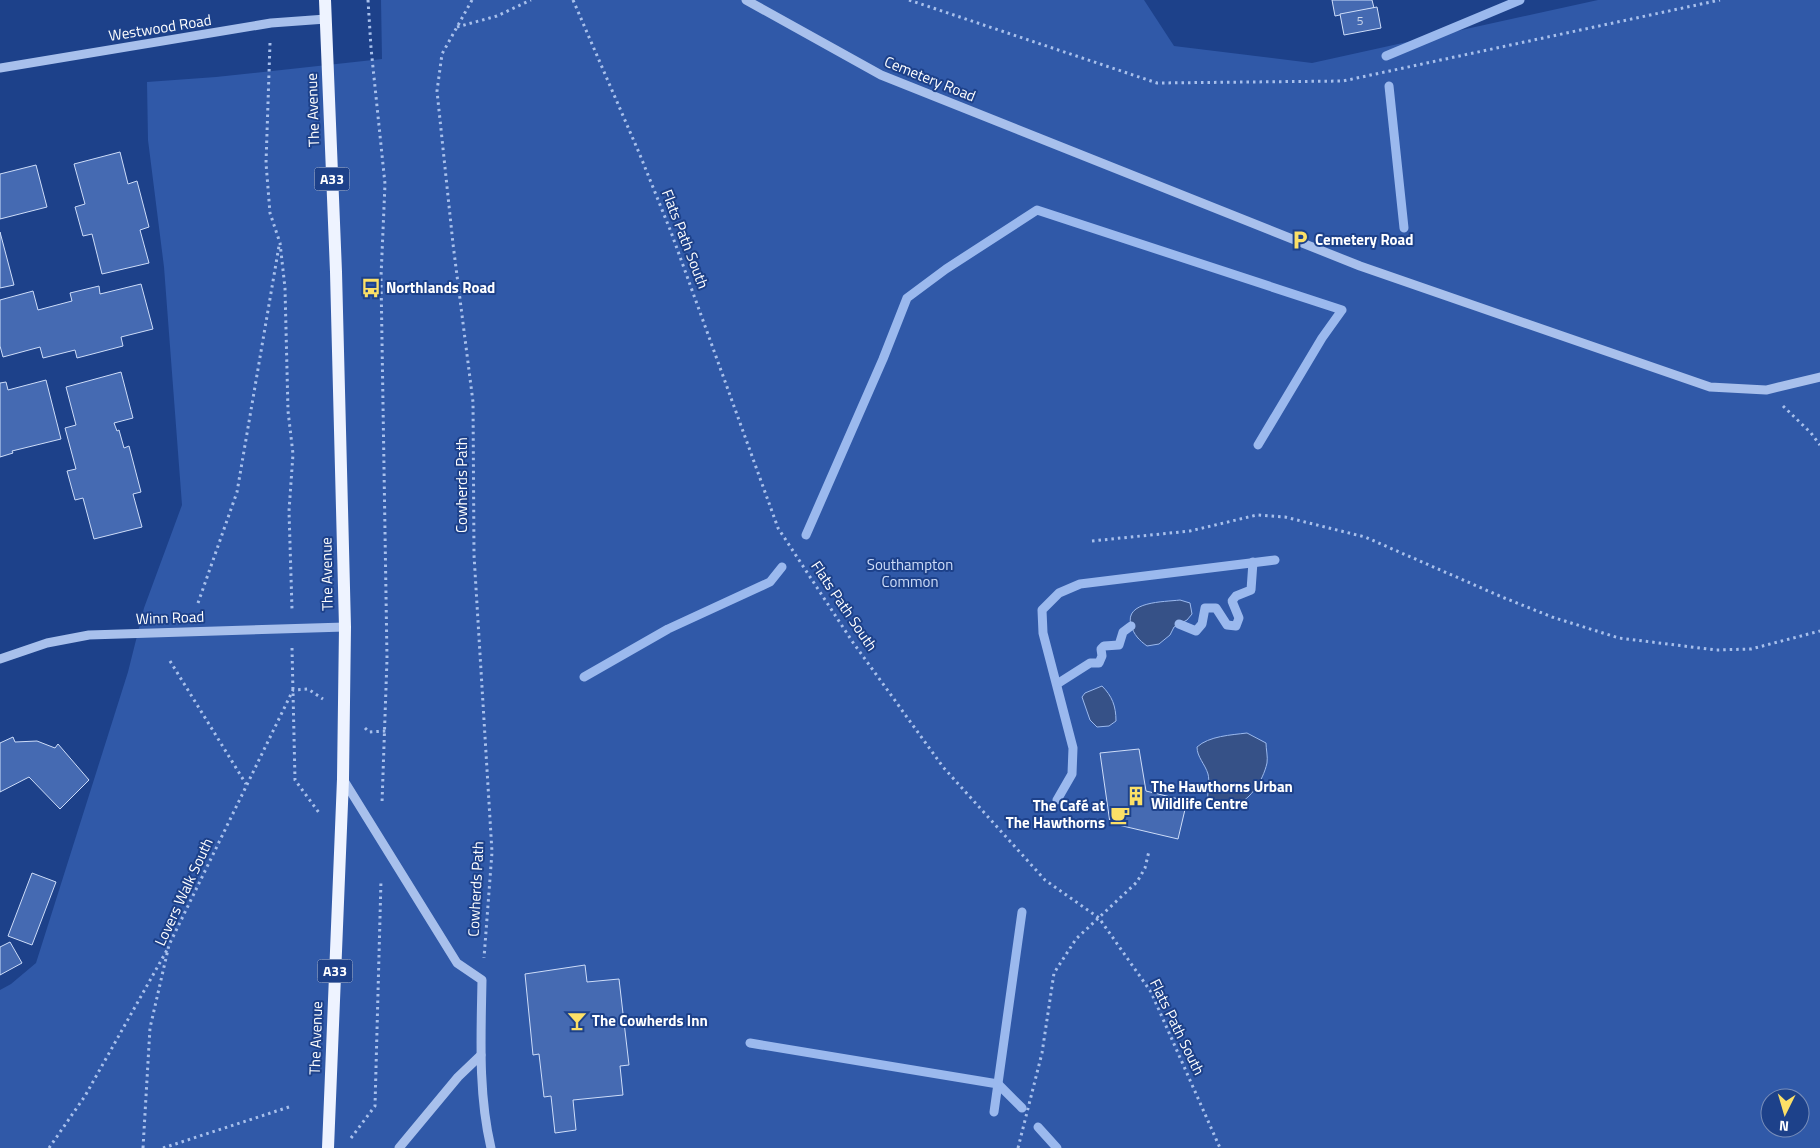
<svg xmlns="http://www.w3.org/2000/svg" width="1820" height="1148" font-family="'Titillium Web',sans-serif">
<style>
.green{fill:#3059a8;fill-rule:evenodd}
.water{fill:#365187;stroke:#9bb9ee}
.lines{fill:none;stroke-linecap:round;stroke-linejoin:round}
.stream{stroke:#9bb9ee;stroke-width:9}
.building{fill:#456ab2;stroke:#ceddf9}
.path{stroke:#a8c0ec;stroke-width:3;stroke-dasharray:2.5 4;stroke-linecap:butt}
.minor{stroke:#a8c0ec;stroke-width:9}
.major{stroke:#eef3ff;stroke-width:12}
.labels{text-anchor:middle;stroke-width:4;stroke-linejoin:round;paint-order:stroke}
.number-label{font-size:12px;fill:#d0daec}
.shield{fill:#1d418a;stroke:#bbc6dc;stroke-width:1}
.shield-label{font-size:14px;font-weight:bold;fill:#fff}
.street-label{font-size:15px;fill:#fff;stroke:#1d418a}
.poi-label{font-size:15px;font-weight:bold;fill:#fff;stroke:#1d418a;text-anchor:start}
.park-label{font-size:15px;fill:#ceddf9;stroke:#1d418a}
</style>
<rect width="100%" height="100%" fill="#1d418a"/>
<path class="green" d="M381 0H1144L1174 46 1312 63 1598 0H1820V1148H0V990L11 984 36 963 128 672 144 608 182 505 164 267 148 140 147 82 216 77 382 59ZM1770 1098H1800V1128H1770Z"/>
<g class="water">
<path d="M1180 600 1190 603 1192 614 1187 620 1174 627 1170 635 1159 644 1147 646C1139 640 1134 635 1131 625 1124 601 1164 602 1180 600Z"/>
<path d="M1102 686C1112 696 1116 706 1116 721L1109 726 1097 727 1090 720 1082 697 1085 693Z"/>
<path d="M1247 733 1266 743C1266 749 1268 757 1267 763 1263 781 1249 803 1230 807 1222 809 1214 802 1208 799 1207 791 1210 781 1208 774 1205 764 1197 757 1197 747 1209 736 1231 735 1247 733Z"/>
</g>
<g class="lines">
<g class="stream">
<path d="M1386 56 1520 0"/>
<path d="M1389 86 1404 228"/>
<path d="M806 535 883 359 907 298 946 269 1037 210 1342 310 1322 338 1258 445"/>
<path d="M1179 624 1196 631 1202 624 1205 608H1216L1227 625 1236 626 1239 618 1232 601 1236 596 1251 590 1253 562"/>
<path d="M584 677 668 629 770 582 782 567"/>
<path d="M1057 684 1090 663H1099L1102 656 1101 649 1104 646 1119 645 1123 632 1131 626"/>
<path d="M1057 800 1072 774 1073 748 1043 633 1042 610 1059 593 1080 584 1275 560"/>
<path d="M750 1043 998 1084 1022 1108"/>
<path d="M994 1112 1022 912"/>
<path d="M1038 1127 1057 1148"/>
</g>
</g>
<g class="building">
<path d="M1332 0H1372L1374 8 1335 16Z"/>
<path d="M1377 7 1381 28 1344 35 1340 14Z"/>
<path d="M120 152 128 184 137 181 149 227 140 230 149 263 102 274 92 234 83 236 75 207 85 204 74 164Z"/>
<path d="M36 165 47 207 0 219V174Z"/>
<path d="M0 232 14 285 0 288Z"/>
<path d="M141 284 153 329 121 337 123 346 77 358 75 350 43 358 40 347 3 357 0 346V300L33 291 38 310 72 301 70 293 99 286 100 294Z"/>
<path d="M121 372 133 418 114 423 117 431 119 430 124 448 129 446 141 492 133 494 142 527 94 539 83 498 75 500 67 471 76 469 65 428 76 425 66 387Z"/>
<path d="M46 380 61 439 12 451 13 453 0 457V383L6 382 8 390Z"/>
<path d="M13 737 15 742 37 741 55 748 58 744 89 780 60 809 29 777 0 792V743Z"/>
<path d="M1139 749 1146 791 1187 801 1178 839 1110 823 1100 753Z"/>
<path d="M32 873 56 882 32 945 8 936Z"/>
<path d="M10 942 22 963 0 975V947Z"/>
<path d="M585 965 587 982 619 979 629 1065 620 1066 623 1095 573 1100 576 1130 555 1133 551 1096 544 1097 539 1054 533 1055 525 974Z"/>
</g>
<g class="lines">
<g class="path">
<path d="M368 0 371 48 385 184 381 277 387 659 382 803"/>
<path d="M472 0 442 54 437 91 453 244 473 402 474 555 492 852 484 958"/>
<path d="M573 0 640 155 671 232 778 528 852 641 943 767 1045 880 1099 918 1151 992 1220 1148"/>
<path d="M909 0 1157 83 1343 81 1720 0"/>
<path d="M457 27 497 16 531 0"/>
<path d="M270 43 266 163 270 213 280 243 285 288 288 411 293 454 289 511 292 609"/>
<path d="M1783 406 1811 433 1820 445"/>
<path d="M1092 541 1190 531 1257 515 1285 517 1365 537 1502 597 1552 617 1619 638 1716 650 1751 649 1820 631"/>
<path d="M198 603 237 492 279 246"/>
<path d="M292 648 295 780 320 814"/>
<path d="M170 661 246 784"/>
<path d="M365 728 369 732 386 731"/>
<path d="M351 1138 375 1106 381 880"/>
<path d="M49 1148 85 1096 167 950"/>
<path d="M143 1148 150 1028 169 945 293 690 308 689 323 699"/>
<path d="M163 1148 289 1107"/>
<path d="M1018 1148 1042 1053 1054 973 1076 939 1137 882 1145 868 1149 851"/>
</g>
<g class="minor">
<path d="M746 0 881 75 1360 266 1710 387 1766 390 1820 377"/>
<path d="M0 68 271 23 326 19"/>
<path d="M0 659 47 643 89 635 345 627"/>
<path d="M343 779 457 963 482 980C481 1036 478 1093 491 1148"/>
<path d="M399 1148 458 1077 481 1055"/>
</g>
<path class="major" d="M325 0 336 272 345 627 343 779 328 1148"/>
</g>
<defs>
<symbol id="parking-bare" viewBox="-9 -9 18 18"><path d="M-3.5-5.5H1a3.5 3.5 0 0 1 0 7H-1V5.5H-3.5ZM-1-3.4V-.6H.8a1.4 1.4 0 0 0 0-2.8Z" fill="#fce067" stroke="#1d418a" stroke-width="2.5" paint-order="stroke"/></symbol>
<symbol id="bus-bare" viewBox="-9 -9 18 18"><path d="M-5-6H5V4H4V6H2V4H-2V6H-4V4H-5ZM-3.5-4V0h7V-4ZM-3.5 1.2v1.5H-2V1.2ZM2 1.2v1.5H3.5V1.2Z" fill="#fce067" stroke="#1d418a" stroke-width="2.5" paint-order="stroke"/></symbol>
<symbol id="building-bare" viewBox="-9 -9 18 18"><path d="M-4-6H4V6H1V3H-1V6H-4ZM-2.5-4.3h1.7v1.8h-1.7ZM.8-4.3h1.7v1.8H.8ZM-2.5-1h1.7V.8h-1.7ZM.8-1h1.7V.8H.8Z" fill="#fce067" stroke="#1d418a" stroke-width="2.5" paint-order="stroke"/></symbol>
<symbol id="cafe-bare" viewBox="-9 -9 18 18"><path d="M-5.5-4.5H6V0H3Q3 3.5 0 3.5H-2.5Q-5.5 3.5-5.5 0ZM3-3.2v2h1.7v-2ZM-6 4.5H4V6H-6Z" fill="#fce067" stroke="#1d418a" stroke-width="2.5" paint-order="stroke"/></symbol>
<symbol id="bar-bare" viewBox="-9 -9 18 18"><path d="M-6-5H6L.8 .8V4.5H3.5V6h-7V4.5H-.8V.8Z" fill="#fce067" stroke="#1d418a" stroke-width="2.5" paint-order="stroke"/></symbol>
</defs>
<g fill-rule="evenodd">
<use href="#parking-bare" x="1286" y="226" width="28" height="28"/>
<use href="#bus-bare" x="357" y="274" width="28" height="28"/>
<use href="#building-bare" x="1122" y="782" width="28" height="28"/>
<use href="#cafe-bare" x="1106" y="801" width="28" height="28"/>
<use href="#bar-bare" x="563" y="1007" width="28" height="28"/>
</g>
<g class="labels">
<g class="number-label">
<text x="1360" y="25">5</text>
</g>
<g class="shield">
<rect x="314.5" y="167.5" width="35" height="23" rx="4"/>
<rect x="317.5" y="959.5" width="35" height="23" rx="4"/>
</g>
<g class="shield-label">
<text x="332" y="184">A33</text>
<text x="335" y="976">A33</text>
</g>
<g class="street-label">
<text transform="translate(160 28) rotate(-9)" y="5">Westwood Road</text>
<text transform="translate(930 79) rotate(22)" y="5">Cemetery Road</text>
<text transform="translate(313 110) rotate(-92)" y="5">The Avenue</text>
<text transform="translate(685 239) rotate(69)" y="5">Flats Path South</text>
<text transform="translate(462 485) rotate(-90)" y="5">Cowherds Path</text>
<text transform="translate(327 574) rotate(-91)" y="5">The Avenue</text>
<text transform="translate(844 606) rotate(56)" y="5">Flats Path South</text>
<text transform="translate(170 618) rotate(-2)" y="5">Winn Road</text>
<text transform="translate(476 889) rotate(-87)" y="5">Cowherds Path</text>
<text transform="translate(184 892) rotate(-65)" y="5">Lovers Walk South</text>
<text transform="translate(1177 1027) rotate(64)" y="5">Flats Path South</text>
<text transform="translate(316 1038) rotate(-88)" y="5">The Avenue</text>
</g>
<g class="poi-label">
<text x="1315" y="245">Cemetery Road</text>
<text x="386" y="293">Northlands Road</text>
<text x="1151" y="792">The Hawthorns Urban<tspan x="1151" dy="17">Wildlife Centre</tspan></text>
<text x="1105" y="811" text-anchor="end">The Café at<tspan x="1105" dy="17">The Hawthorns</tspan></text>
<text x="592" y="1026">The Cowherds Inn</text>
</g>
<g class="park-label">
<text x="910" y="570">Southampton<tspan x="910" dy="17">Common</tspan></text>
</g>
</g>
<g transform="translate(1785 1113) rotate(185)"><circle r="24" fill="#1d418a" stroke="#778db9"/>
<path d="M0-4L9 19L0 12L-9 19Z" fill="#fce067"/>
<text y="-8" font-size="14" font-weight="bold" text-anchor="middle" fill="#ffffff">N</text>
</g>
</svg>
